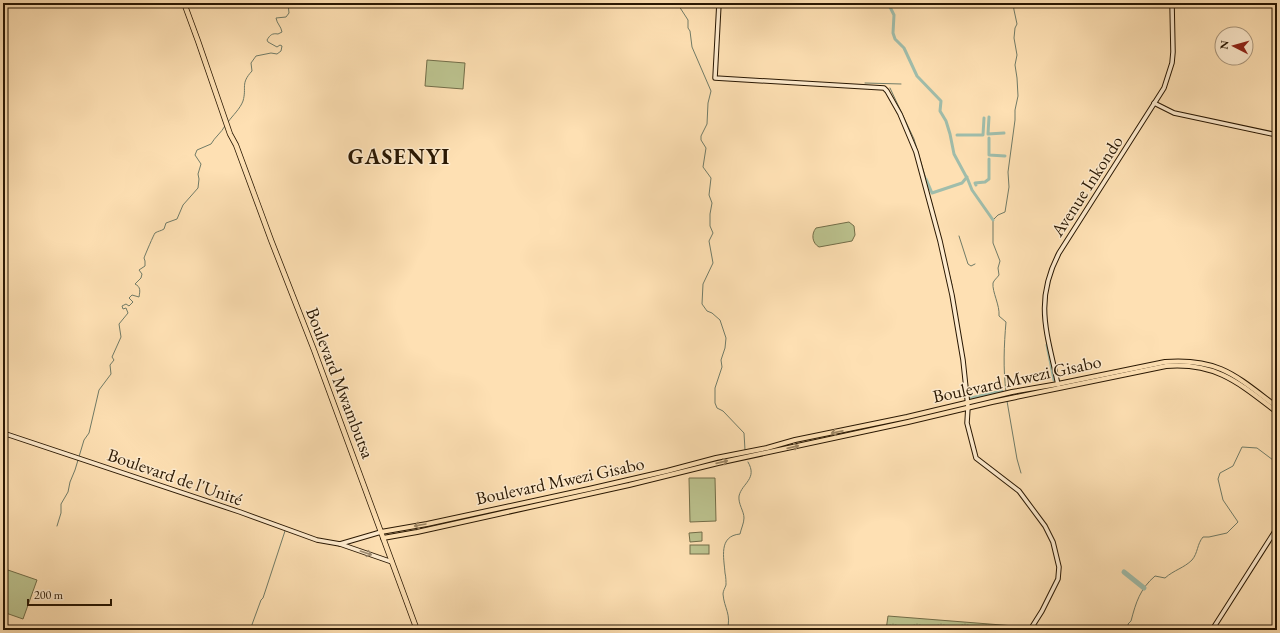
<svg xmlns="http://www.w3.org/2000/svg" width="1280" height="633" font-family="'EB Garamond',serif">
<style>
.grass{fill:url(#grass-tufts);stroke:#726d48}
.garden{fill:#bcc38f;stroke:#726d48}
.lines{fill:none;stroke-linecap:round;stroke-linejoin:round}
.stream{stroke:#707b67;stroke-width:1}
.canal{stroke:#a0bdab;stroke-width:3}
.river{stroke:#a0bdab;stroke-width:5}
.secondary-casing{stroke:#291702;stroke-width:5.5}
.primary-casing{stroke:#291702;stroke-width:6}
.highway-casing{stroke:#291702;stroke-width:6}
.secondary{stroke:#feebce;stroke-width:3.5}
.primary{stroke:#fee0b3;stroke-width:4}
.highway{stroke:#fee0b3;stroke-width:4.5}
.oneway{stroke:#9e8663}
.oneway2{stroke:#9e8c72}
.labels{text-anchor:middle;stroke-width:3;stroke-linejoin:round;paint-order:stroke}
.street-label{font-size:18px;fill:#291702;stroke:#feebce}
.district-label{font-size:22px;font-weight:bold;letter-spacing:1px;fill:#291702;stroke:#feebce}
</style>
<defs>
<pattern id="grass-tufts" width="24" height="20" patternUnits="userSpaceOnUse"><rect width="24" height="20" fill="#bcc38f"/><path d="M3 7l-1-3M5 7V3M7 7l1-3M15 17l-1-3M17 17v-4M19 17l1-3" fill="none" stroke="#a2a77a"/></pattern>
</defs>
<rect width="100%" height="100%" fill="#fee0b3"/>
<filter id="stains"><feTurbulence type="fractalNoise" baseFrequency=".005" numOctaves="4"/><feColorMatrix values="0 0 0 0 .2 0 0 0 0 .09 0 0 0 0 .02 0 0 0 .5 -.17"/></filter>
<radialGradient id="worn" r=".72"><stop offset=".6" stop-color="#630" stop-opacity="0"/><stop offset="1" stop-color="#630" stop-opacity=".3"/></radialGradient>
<path class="grass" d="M888 616 1027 627 1024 630H886Z"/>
<g class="garden">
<path d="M427 60 465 63 463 89 425 86Z"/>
<path d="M849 222 854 226 855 235 852 241 819 247C812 243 811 234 816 228Z"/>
<path d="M689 478H715L716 521 690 522Z"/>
<path d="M702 532V541L690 542 689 533Z"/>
<rect x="690" y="545" width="19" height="9"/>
<path d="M5 569 37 580 23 619 3 612V574Z"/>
</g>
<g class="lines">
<g class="stream">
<path d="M677 3 688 20V28L690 31 692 47 711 91 708 103 707 124 701 136V140L706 148 703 167 711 178 709 195 712 203 710 214V226L713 233 709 241 713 263 703 284 702 304 707 311 712 313 720 320 726 338 725 348 721 360 722 367 715 388V403L717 408 723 411 744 433 745 450"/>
<path d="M865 83 901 84"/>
<path d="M890 88 914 139 926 179"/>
<path d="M228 122C233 115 240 109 243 101 247 87 240 84 252 71L251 63 256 56 271 53 277 54 281 51 282 46 280 45 277 47 268 42 267 40C270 35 272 33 278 34L282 32C281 26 277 24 276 18L286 17 289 13 288 3"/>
<path d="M931 200 935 217"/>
<path d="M959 236 968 264 971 266 975 264"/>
<path d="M946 261 952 285"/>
<path d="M967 385 969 398"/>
<path d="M1006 392C1003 369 1004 345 1006 322L999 316C1000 305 992 292 993 283 994 280 997 278 999 275L998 268 1000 261 993 243V220L998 215 1005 212 1009 187 1008 172 1015 120V110L1018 96 1017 78 1015 65 1017 55 1014 38 1015 28 1017 24 1014 10 1013 3"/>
<path d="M1007 401 1017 459 1021 473"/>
<path d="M57 526 61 513V504L68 492 70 482 75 470 84 440 89 433 99 390 111 374 110 365 114 360 112 357 121 337 119 324 128 313 126 308 123 309 122 306 126 304 129 306 133 302 129 298 132 295 139 297C140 291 141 287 135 284L141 278 142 274 139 270 145 266V261L144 258C145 255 154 234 155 233 158 231 161 231 164 229L166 223 177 219 183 205 198 188 199 179 198 174 201 164 195 155 197 150 211 144C215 137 221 133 225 126"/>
<path d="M250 630 261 600 263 598 285 531"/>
<path d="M727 630C732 615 724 608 723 594 723 591 725 588 726 585 726 582 726 577 725 573 724 558 718 536 740 534 741 529 744 523 744 518 744 511 738 504 739 496 742 483 758 479 748 462"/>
<path d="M1129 630 1128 624 1131 621C1136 602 1140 589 1155 576L1165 578C1174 570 1184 568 1192 560 1198 553 1197 544 1203 537H1209L1227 533 1238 522 1223 500 1218 479 1220 473 1233 466 1242 447 1257 448 1273 460 1277 459"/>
</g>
<g class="canal">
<path d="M888 3 894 15 893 33 895 39 904 48 917 76 941 101 940 111 946 121 950 134 954 154 968 180 972 190 993 220"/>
<path d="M989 117 988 134 1004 133"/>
<path d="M957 135H983L984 118"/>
<path d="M989 138V155L1005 156"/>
<path d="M926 179 932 193 962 183 967 177"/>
<path d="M976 185 975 183 985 182 989 179V159"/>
<path d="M1047 345 1054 380"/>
<path d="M971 398 1002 391"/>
</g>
<path class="river" d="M1124 572 1144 588"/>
<defs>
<g id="secondary">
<path d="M719 3 715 78 884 88 887 91 900 114 916 152 940 241 952 295 963 360 968 407 967 423 976 458 1019 491 1045 526 1053 542 1059 567 1058 579 1042 611 1030 630"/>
<path d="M1154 103 1174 113 1277 135"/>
<path d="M1058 385C1048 335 1033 303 1059 253L1164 88 1172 63 1173 52 1172 3"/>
<path d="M3 433 240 512 317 540 340 544 392 562"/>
<path d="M340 544 381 532"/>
<path d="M1212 630 1277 528"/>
</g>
<g id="primary">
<path d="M381 532 427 524 589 489 667 471 716 458 767 448 795 440 907 417 1012 392 1058 384 1165 362C1219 358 1236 376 1277 407"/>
<path d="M383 538 417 532 629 485 718 463 908 422 992 402 1166 366C1216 362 1239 383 1277 412"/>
</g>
<path id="highway" d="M184 3 198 41 230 134 236 145 271 240 314 350 417 630"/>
</defs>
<use href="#secondary" class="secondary-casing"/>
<use href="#primary" class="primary-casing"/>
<use href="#highway" class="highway-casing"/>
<use href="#secondary" class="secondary"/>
<use href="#primary" class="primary"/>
<use href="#highway" class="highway"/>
</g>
<defs><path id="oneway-shaft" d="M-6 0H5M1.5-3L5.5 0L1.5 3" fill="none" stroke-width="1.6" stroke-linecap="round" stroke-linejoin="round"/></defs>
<g class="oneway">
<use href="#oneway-shaft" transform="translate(837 432) rotate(169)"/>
<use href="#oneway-shaft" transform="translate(793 447) rotate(-13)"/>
<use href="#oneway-shaft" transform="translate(722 462) rotate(-13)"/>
<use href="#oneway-shaft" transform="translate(420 525) rotate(170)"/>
</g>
<use class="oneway2" href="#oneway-shaft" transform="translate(366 553) rotate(19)"/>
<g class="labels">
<g class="street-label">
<text transform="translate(1087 186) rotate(-57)" y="6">Avenue Inkondo</text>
<text transform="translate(1017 379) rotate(-12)" y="6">Boulevard Mwezi Gisabo</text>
<text transform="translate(340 383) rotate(69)" y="6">Boulevard Mwambutsa</text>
<text transform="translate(175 477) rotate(19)" y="6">Boulevard de l'Unité</text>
<text transform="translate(560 481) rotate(-12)" y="6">Boulevard Mwezi Gisabo</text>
</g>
<g class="district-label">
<text x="399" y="164">GASENYI</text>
</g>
</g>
<rect width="1280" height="633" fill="none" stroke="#fee0b3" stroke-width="16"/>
<rect x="4" y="4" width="1272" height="625" fill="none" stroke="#291702" stroke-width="2"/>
<rect x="8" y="8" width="1264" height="617" fill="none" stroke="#291702"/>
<g transform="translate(1234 46) rotate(276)"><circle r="19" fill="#feebce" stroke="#a9967c"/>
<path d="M0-3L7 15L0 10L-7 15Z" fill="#8f2418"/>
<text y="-6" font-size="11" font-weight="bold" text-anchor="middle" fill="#291702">N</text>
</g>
<path d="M28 599v6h83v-6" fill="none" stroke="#291702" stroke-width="2"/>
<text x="34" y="599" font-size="12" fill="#291702" stroke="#feebce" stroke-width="3" paint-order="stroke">200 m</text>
<rect width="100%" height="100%" filter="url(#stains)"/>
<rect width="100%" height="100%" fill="url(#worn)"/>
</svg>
